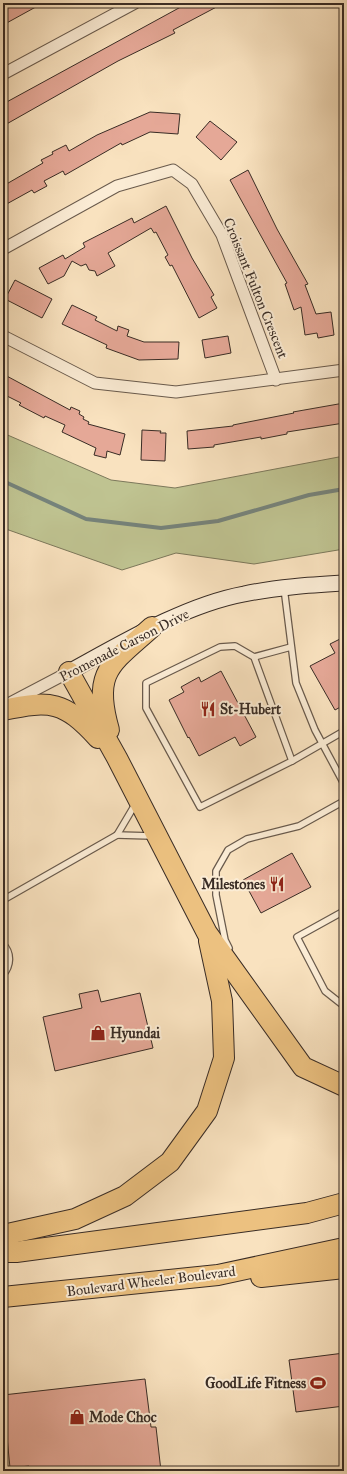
<svg xmlns="http://www.w3.org/2000/svg" width="347" height="1474" font-family="'IM FELL Great Primer',serif">
<style>
.green{fill:#bfc391;stroke:#7c785b}
.lines{fill:none;stroke-linecap:round;stroke-linejoin:round}
.stream{stroke:#76837b;stroke-width:4}
.building{fill:#e5a897;stroke:#392c25}
.lane-casing{stroke:#695a4c;stroke-width:8}
.street-casing{stroke:#695a4c;stroke-width:13}
.secondary-casing{stroke:#392c25;stroke-width:17}
.highway-casing{stroke:#392c25;stroke-width:22}
.lane{stroke:#fbecd5;stroke-width:5.5}
.street{stroke:#fbecd5;stroke-width:11}
.secondary{stroke:#fbecd5;stroke-width:15}
.highway{stroke:#ecc180;stroke-width:20}
.labels{text-anchor:middle;stroke-width:4;stroke-linejoin:round;paint-order:stroke}
.street-label{font-size:14px;fill:#392c25;stroke:#fbecd5}
.poi-label{font-size:14px;font-weight:bold;fill:#392c25;stroke:#fbecd5;text-anchor:start}
</style>
<rect width="100%" height="100%" fill="#f9e2bf"/>
<filter id="stains"><feTurbulence type="fractalNoise" baseFrequency=".005" numOctaves="4"/><feColorMatrix values="0 0 0 0 .2 0 0 0 0 .09 0 0 0 0 .02 0 0 0 .5 -.17"/></filter>
<radialGradient id="worn" r=".72"><stop offset=".6" stop-color="#630" stop-opacity="0"/><stop offset="1" stop-color="#630" stop-opacity=".3"/></radialGradient>
<path class="green" d="M3 433 111 480 175 488 344 456V549L254 564 176 553 122 570 3 528Z"/>
<g class="lines">
<path class="stream" d="M3 481 86 519 161 528 218 521 309 495 344 489"/>
</g>
<g class="building">
<path d="M3 3H43L3 25Z"/>
<path d="M188 3H224L173 30 175 33 118 61 3 126V104Z"/>
<path d="M150 112 180 114 178 134 150 132 122 145 121 143 65 175 63 171 44 181 47 186 34 193 32 190 3 206V186L43 163 41 160 53 154 52 152 66 145 69 151 97 135Z"/>
<path d="M210 121 237 142 221 160 196 137Z"/>
<path d="M248 170 277 229 308 284 305 285 316 314 331 312 334 335 318 338 317 333 305 335 301 307 294 310 285 284 287 283 230 180Z"/>
<path d="M166 206 192 258 214 295 211 297 217 308 199 318 172 265 170 266 165 257 168 255 156 232 154 233 151 228 108 253 115 266 97 276 95 271 89 270 86 264 81 266 72 261 64 276 48 284 39 268 63 255 65 259 85 247 83 243 132 218 134 223Z"/>
<path d="M15 280 52 299 42 318 5 299Z"/>
<path d="M72 305 97 317 95 320 117 331 118 326 129 330 127 336 144 342H179L178 359 139 360 106 348 107 345 62 324Z"/>
<path d="M228 336 231 353 205 358 202 340Z"/>
<path d="M3 374 70 410 71 407 80 411 79 414 84 417 83 419 89 422 88 424 125 434 120 455 107 451 106 458 94 455 96 448 62 432 65 425 45 416 44 418 19 405 21 403 3 394Z"/>
<path d="M344 403V423L287 432V434L261 439V437L214 445V447L188 449 187 431 233 426V425L294 413 293 412Z"/>
<path d="M142 430 161 431 160 433H166L165 461 141 460Z"/>
<path d="M344 637V705L335 710 310 666 335 653 330 644Z"/>
<path d="M221 671 256 737 240 746 235 737 199 756 189 737 188 738 169 700 184 692 181 687 199 677 201 682Z"/>
<path d="M292 853 311 887 261 913 243 880Z"/>
<path d="M98 990 101 1002 140 993 153 1048 55 1071 43 1017 82 1008 79 994Z"/>
<path d="M344 1353V1406L296 1412 289 1360Z"/>
<path d="M145 1379 151 1427H156L161 1471H30L29 1466 10 1468 3 1395Z"/>
</g>
<g class="lines">
<defs>
<g id="lane">
<path d="M284 588 296 683 315 730 344 784"/>
<path d="M254 657 292 761 200 807 146 708V683L220 647 235 646 254 657 291 647"/>
<path d="M292 761 344 731"/>
<path d="M117 835 152 836"/>
<path d="M3 900 117 835 136 803"/>
<path d="M344 911 297 937 325 991 344 1006"/>
<path d="M3 944C12 953 11 966 3 975"/>
<path d="M229 948 225 940 216 895V871L228 850 247 839 299 826 344 801"/>
</g>
<g id="street">
<path d="M3 74 135 3"/>
<path d="M3 249 117 186 173 170 192 184 222 235 276 380"/>
<path d="M3 336 95 383 176 392 344 370"/>
<path d="M10 703 69 672"/>
</g>
<path id="secondary" d="M69 672C122 643 185 605 244 594 277 587 311 585 344 583"/>
<g id="highway">
<path d="M69 672 117 758 207 933 303 1067 344 1086"/>
<path d="M3 710C51 700 64 701 98 738"/>
<path d="M109 730C92 671 111 664 152 627"/>
<path d="M3 1235 75 1219 125 1196 170 1162 207 1111 224 1058 222 1001 209 941"/>
<path d="M3 1252H16L307 1213 344 1203"/>
<path d="M261 1277 344 1268"/>
<path d="M3 1297 218 1275 344 1248"/>
</g>
</defs>
<use href="#lane" class="lane-casing"/>
<use href="#street" class="street-casing"/>
<use href="#secondary" class="secondary-casing"/>
<use href="#highway" class="highway-casing"/>
<use href="#lane" class="lane"/>
<use href="#street" class="street"/>
<use href="#secondary" class="secondary"/>
<use href="#highway" class="highway"/>
</g>
<defs>
<symbol id="restaurant-bare" viewBox="-9 -9 18 18"><path d="M-5-6h1v4h1v-4h1v4h1v-4h1v5L-1.5 .5V6h-2V.5L-5-1ZM5-6V6H3V1.5H1.5Q1.5-4 5-6Z" fill="#8f2418" stroke="#fbecd5" stroke-width="2.5" paint-order="stroke"/></symbol>
<symbol id="shop-bare" viewBox="-9 -9 18 18"><path d="M-5-2.5h2.3a2.7 3.5 0 0 1 5.4 0H5L5.5 6h-11ZM-1.5-2.5h3a1.5 2.3 0 0 0-3 0Z" fill="#8f2418" stroke="#fbecd5" stroke-width="2.5" paint-order="stroke"/></symbol>
<symbol id="stadium-bare" viewBox="-9 -9 18 18"><path d="M0-5a6.5 5 0 1 0 0 10a6.5 5 0 1 0 0-10ZM-3.5-1.8h7v3.6h-7Z" fill="#8f2418" stroke="#fbecd5" stroke-width="2.5" paint-order="stroke"/></symbol>
</defs>
<g fill-rule="evenodd">
<use href="#restaurant-bare" x="197" y="698" width="22" height="22"/>
<use href="#restaurant-bare" x="266" y="873" width="22" height="22"/>
<use href="#shop-bare" x="87" y="1022" width="22" height="22"/>
<use href="#stadium-bare" x="307" y="1372" width="22" height="22"/>
<use href="#shop-bare" x="66" y="1406" width="22" height="22"/>
</g>
<g class="labels">
<g class="street-label">
<text transform="translate(256 288) rotate(68)" y="5">Croissant Fulton Crescent</text>
<text transform="translate(124 645) rotate(-27)" y="5">Promenade Carson Drive</text>
<text transform="translate(151 1281) rotate(-7)" y="5">Boulevard Wheeler Boulevard</text>
</g>
<g class="poi-label">
<text x="220" y="714">St-Hubert</text>
<text x="265" y="889" text-anchor="end">Milestones</text>
<text x="110" y="1038">Hyundai</text>
<text x="306" y="1388" text-anchor="end">GoodLife Fitness</text>
<text x="89" y="1422">Mode Choc</text>
</g>
</g>
<rect width="347" height="1474" fill="none" stroke="#f9e2bf" stroke-width="16"/>
<rect x="4" y="4" width="339" height="1466" fill="none" stroke="#392c25" stroke-width="2"/>
<rect x="8" y="8" width="331" height="1458" fill="none" stroke="#392c25"/>
<rect width="100%" height="100%" filter="url(#stains)"/>
<rect width="100%" height="100%" fill="url(#worn)"/>
</svg>
